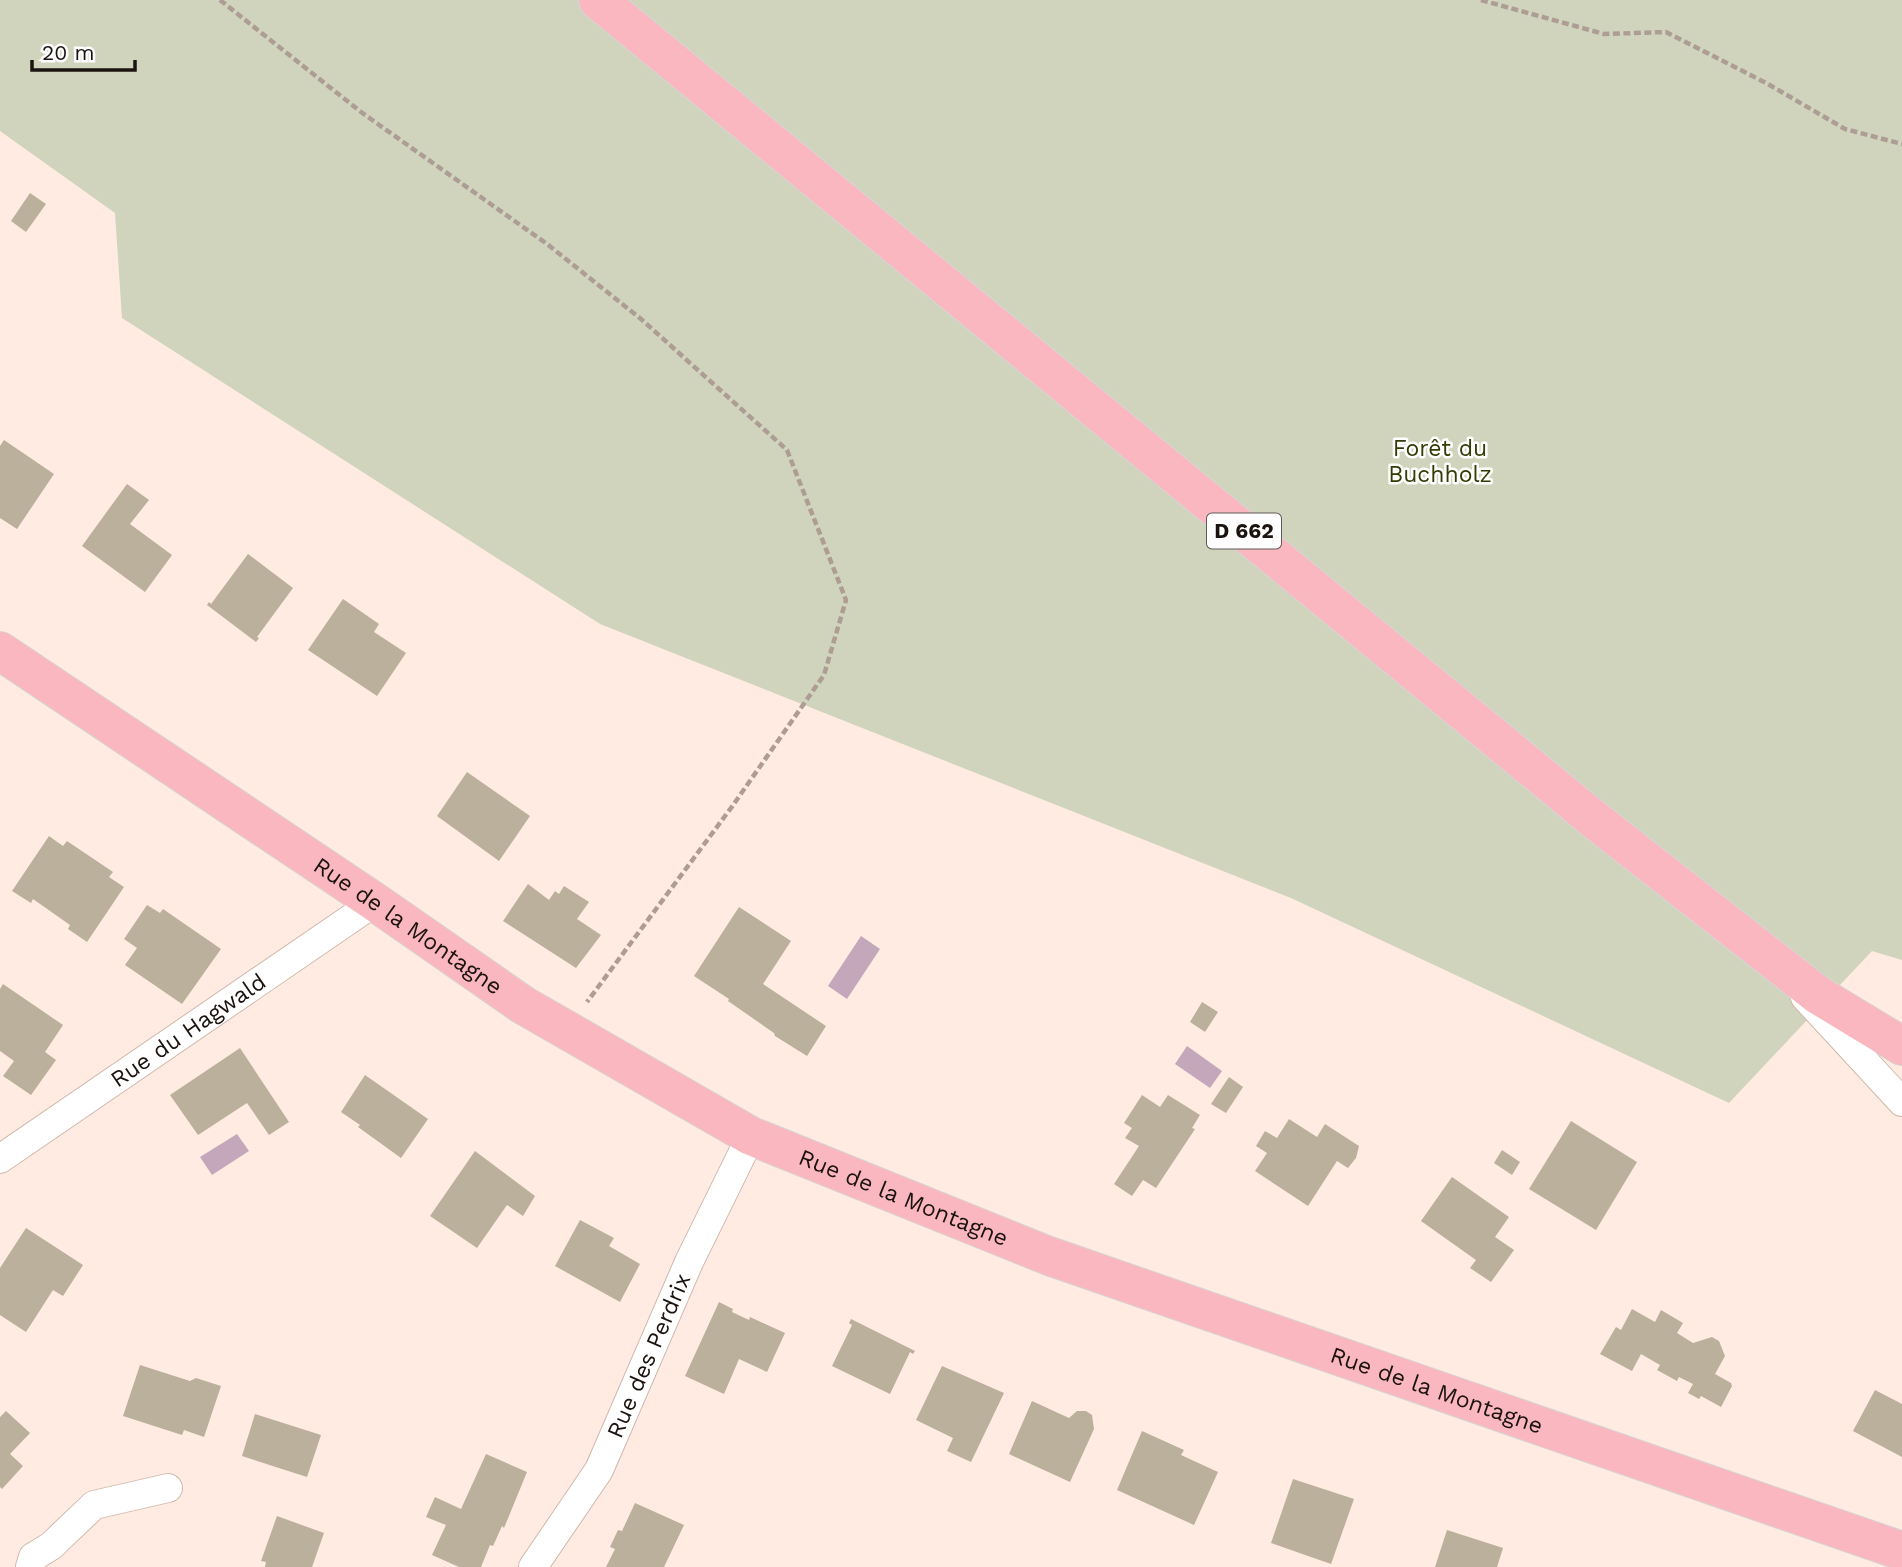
<svg xmlns="http://www.w3.org/2000/svg" width="1902" height="1567" font-family="'Work Sans',sans-serif">
<style>
.green{fill:#d0d4bd}
.water{fill:#c4a7bb}
.building{fill:#bbb09b}
.lines{fill:none;stroke-linecap:round;stroke-linejoin:round}
.street-casing{stroke:#d0b8ac;stroke-width:30}
.primary-casing{stroke:#d6d5d4;stroke-width:40}
.path{stroke:#ad9d95;stroke-width:4.5;stroke-dasharray:7 3.5;stroke-linecap:butt}
.street{stroke:#fff;stroke-width:28}
.primary{stroke:#fab7c0;stroke-width:38}
.labels{text-anchor:middle;stroke-width:5;stroke-linejoin:round;paint-order:stroke}
.shield{fill:#fdfdfd;stroke:#5f5956;stroke-width:2}
.shield-label{font-size:21px;font-weight:bold;fill:#1b130f}
.park-label{font-size:23px;fill:#353b04;stroke:#fdfdfd}
.street-label{font-size:23px;fill:#1b130f;stroke:#fdfdfd}
</style>
<rect width="100%" height="100%" fill="#ffebe1"/>
<path class="green" d="M0 0H1902V960L1872 951 1729 1103 1291 898 600 624 122 318 115 213 0 131Z"/>
<g class="water">
<path d="M861 936 880 949 847 999 828 986Z"/>
<path d="M1187 1046 1222 1071 1210 1088 1175 1064Z"/>
<path d="M237 1134 249 1151 212 1175 200 1157Z"/>
</g>
<g class="building">
<path d="M30 193 46 204 26 232 11 221Z"/>
<path d="M4 440 54 474 17 529 0 518V446Z"/>
<path d="M127 484 149 500 130 524 172 555 145 592 82 546Z"/>
<path d="M248 554 293 588 257 637 259 638 256 642 207 605 209 602 211 604Z"/>
<path d="M343 599 379 624 374 632 406 653 377 696 308 650Z"/>
<path d="M467 772 530 816 499 861 437 816Z"/>
<path d="M49 836 63 846 67 841 113 872 109 877 124 887 87 942 68 929 70 925 33 899 31 903 12 891Z"/>
<path d="M528 884 549 900 555 891 559 894 564 886 589 902 577 919 601 935 576 968 503 921Z"/>
<path d="M147 905 160 913 163 909 221 949 182 1004 125 965 137 948 124 939Z"/>
<path d="M739 907 791 941 763 984 826 1026 807 1056 775 1036 774 1033 728 1001 729 999 694 976Z"/>
<path d="M3 984 63 1025 45 1052 56 1060 31 1095 3 1076 14 1061 0 1051V989Z"/>
<path d="M1202 1002 1218 1012 1205 1032 1190 1022Z"/>
<path d="M240 1048 289 1122 269 1135 247 1103 198 1135 170 1095Z"/>
<path d="M365 1075 428 1119 401 1158 358 1127 360 1125 341 1112Z"/>
<path d="M1229 1077 1243 1087 1226 1113 1211 1104Z"/>
<path d="M1142 1095 1160 1107 1168 1095 1200 1115 1192 1128 1195 1129 1156 1188 1143 1180 1132 1196 1114 1184 1139 1146 1125 1138 1132 1128 1124 1123Z"/>
<path d="M1289 1119 1317 1137 1325 1124 1359 1146 1356 1158 1348 1168 1337 1161 1308 1206 1255 1171 1267 1153 1256 1146 1265 1131 1277 1138Z"/>
<path d="M1571 1121 1637 1162 1596 1230 1529 1189Z"/>
<path d="M1502 1150 1520 1162 1512 1175 1494 1163Z"/>
<path d="M475 1151 535 1196 523 1216 507 1205 477 1248 430 1216Z"/>
<path d="M1452 1177 1509 1217 1495 1237 1514 1250 1491 1282 1470 1268 1476 1260 1421 1221Z"/>
<path d="M580 1220 614 1238 609 1246 640 1264 620 1302 555 1266Z"/>
<path d="M26 1228 83 1265 63 1296 53 1290 26 1332 0 1315V1268Z"/>
<path d="M719 1302 733 1309 732 1312 749 1320 750 1317 785 1333 767 1372 739 1359 724 1394 685 1376Z"/>
<path d="M1632 1309 1655 1322 1661 1310 1683 1323 1677 1333 1693 1343 1712 1337 1719 1341 1725 1356 1715 1374 1731 1383 1732 1386 1721 1407 1701 1396 1699 1399 1688 1393 1693 1384 1679 1377 1677 1381 1657 1370 1660 1365 1641 1354 1632 1371 1600 1354 1616 1327 1621 1330Z"/>
<path d="M851 1319 915 1351 913 1354 910 1352 890 1394 832 1366 852 1325 849 1323Z"/>
<path d="M140 1365 190 1381 196 1378 221 1386 204 1437 184 1430 182 1435 123 1416Z"/>
<path d="M942 1366 1004 1393 971 1462 947 1451 953 1438 916 1420Z"/>
<path d="M1875 1390 1902 1404V1457L1853 1431Z"/>
<path d="M1032 1401 1069 1418 1077 1411H1086L1092 1415 1094 1429 1070 1482 1009 1454Z"/>
<path d="M6 1411 30 1433 10 1454 23 1466 2 1489 0 1487V1417Z"/>
<path d="M255 1414 321 1435 307 1477 242 1456Z"/>
<path d="M1142 1431 1184 1450 1181 1455 1218 1472 1194 1525 1117 1490Z"/>
<path d="M486 1454 527 1472 504 1528 502 1526 493 1546 490 1545 481 1567H459L432 1555 446 1525 426 1517 435 1497 461 1509Z"/>
<path d="M1293 1479 1354 1499 1331 1564 1271 1543Z"/>
<path d="M635 1503 684 1525 664 1567H606L615 1549 610 1547 618 1530 622 1531Z"/>
<path d="M277 1516 324 1533 312 1567H265L266 1562 261 1561Z"/>
<path d="M1447 1530 1503 1548 1497 1567H1435Z"/>
</g>
<g class="lines">
<defs>
<g id="street">
<path d="M1805 997 1902 1102"/>
<path id="s1" d="M0 1159 375 902"/>
<path d="M30 1567 33 1557 51 1546 94 1505 168 1488"/>
<path id="s2" d="M533 1567 599 1470 689 1262 751 1136"/>
</g>
<g id="primary">
<path d="M598 0 1596 821 1818 995 1902 1046"/>
<path id="s3" d="M0 651 375 902 523 1005 751 1136 1049 1256 1902 1551"/>
</g>
</defs>
<use href="#street" class="street-casing"/>
<use href="#primary" class="primary-casing"/>
<g class="path">
<path d="M220 0 361 112 547 244 641 319 787 450 846 600 824 675 731 808 587 1002"/>
<path d="M1481 0 1604 34 1666 32 1768 84 1845 129 1902 144"/>
</g>
<use href="#street" class="street"/>
<use href="#primary" class="primary"/>
</g>
<g class="labels">
<rect class="shield" x="1207" y="513.5" width="74" height="35" rx="5"/>
<g class="shield-label">
<text x="1244" y="538">D 662</text>
</g>
<g class="park-label">
<text x="1440" y="456">Forêt du<tspan x="1440" dy="26">Buchholz</tspan></text>
</g>
<g class="street-label">
<text dy="8" stroke="none"><textPath href="#s3" startOffset="492">Rue de la Montagne</textPath></text>
<text dy="8" stroke="none"><textPath href="#s1" startOffset="228">Rue du Hagwald</textPath></text>
<text dy="8" stroke="none"><textPath href="#s3" startOffset="1059">Rue de la Montagne</textPath></text>
<text dy="8" stroke="none"><textPath href="#s2" startOffset="242">Rue des Perdrix</textPath></text>
<text dy="8" stroke="none"><textPath href="#s3" startOffset="1626">Rue de la Montagne</textPath></text>
</g>
</g>
<path d="M32 60v10h103v-10" fill="none" stroke="#1b130f" stroke-width="3.5"/>
<text x="42" y="60" font-size="21" fill="#1b130f" stroke="#fdfdfd" stroke-width="5" paint-order="stroke">20 m</text>
</svg>
